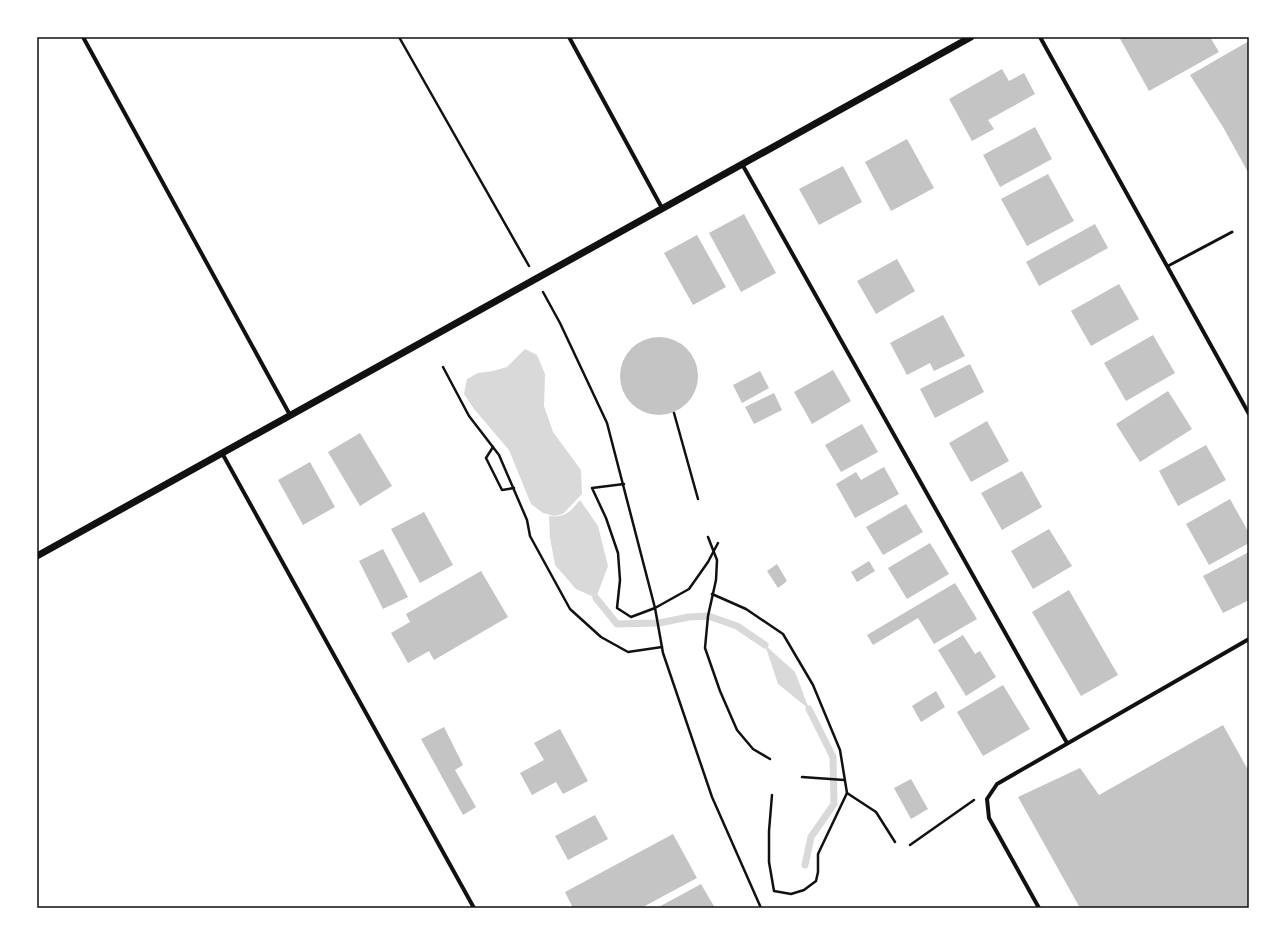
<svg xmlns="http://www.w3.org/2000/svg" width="1286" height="945" font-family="'Roboto Serif',serif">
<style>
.water{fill:#d9d9d9}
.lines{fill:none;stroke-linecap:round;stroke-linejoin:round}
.stream{stroke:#d9d9d9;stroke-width:7}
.building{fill:#c4c4c4}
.path{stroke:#111;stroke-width:2.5}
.service{stroke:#111;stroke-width:3}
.minor{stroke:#111;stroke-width:4}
.tertiary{stroke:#111;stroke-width:7}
.neatline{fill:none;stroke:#111;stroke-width:1.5}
</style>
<rect width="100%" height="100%" fill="#fff"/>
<g class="water">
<path d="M525 349 537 355 545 374 544 406 553 432 581 470 582 494 563 514 554 516 543 513 531 504 509 450 474 409 464 394 467 379 478 373 493 371 507 367Z"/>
<path d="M580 500 598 526 608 566 596 598 576 589 555 565 550 538 549 516C565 518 570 512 580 500Z"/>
<path d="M765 645 795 672 809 709 778 684Z"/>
</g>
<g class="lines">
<g class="stream">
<path d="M596 598 617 624 659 623 689 617 708 616 737 626 765 645"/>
<path d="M805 865 811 837 834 804 833 757 809 709"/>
</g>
</g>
<g class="building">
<path d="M1119 37H1210L1219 52 1149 91Z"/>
<path d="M1249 41V174L1223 127 1190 75Z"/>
<path d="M1002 69 1009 81 1024 73 1035 94 988 120 994 129 972 141 949 99Z"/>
<path d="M1035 127 1052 159 1000 187 983 155Z"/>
<path d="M907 139 934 188 891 211 865 162Z"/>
<path d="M843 166 862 202 819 225 799 189Z"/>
<path d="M1048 174 1074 221 1027 246 1001 199Z"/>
<path d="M744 214 776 273 741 292 709 233Z"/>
<path d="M1095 224 1108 248 1039 286 1026 262Z"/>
<path d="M697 235 726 287 693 305 664 253Z"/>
<path d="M897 259 915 291 876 314 857 281Z"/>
<path d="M1119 284 1139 319 1091 346 1071 311Z"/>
<path d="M943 315 965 356 934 371 930 363 907 375 890 343Z"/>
<path d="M1153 335 1175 373 1126 401 1104 363Z"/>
<circle cx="659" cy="376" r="39"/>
<path d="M970 364 984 392 935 418 920 389Z"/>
<path d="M833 370 851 401 812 424 794 392Z"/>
<path d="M760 371 769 388 742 403 733 385Z"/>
<path d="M1168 391 1192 429 1140 462 1116 424Z"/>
<path d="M774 393 782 410 754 424 745 407Z"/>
<path d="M987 421 1009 461 971 482 949 443Z"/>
<path d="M862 424 878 452 841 472 825 445Z"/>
<path d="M360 433 392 486 360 506 328 452Z"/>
<path d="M1206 445 1226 480 1178 506 1159 471Z"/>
<path d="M310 462 335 507 303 525 278 480Z"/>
<path d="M884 467 899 494 855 518 836 484 856 472 861 480Z"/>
<path d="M1022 471 1042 507 1002 530 981 493Z"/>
<path d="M1230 499 1249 533V543L1209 565 1186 524Z"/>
<path d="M906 504 923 532 883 555 866 527Z"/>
<path d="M424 512 453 565 420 583 391 529Z"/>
<path d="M1049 529 1072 566 1033 589 1011 551Z"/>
<path d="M930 543 949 574 907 599 888 568Z"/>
<path d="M383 549 408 597 383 609 359 561Z"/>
<path d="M1249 552V600L1223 613 1203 576Z"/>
<path d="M869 561 875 571 857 582 851 572Z"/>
<path d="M777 564 787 581 778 588 767 571Z"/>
<path d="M481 571 508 617 434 660 429 651 408 663 391 633 410 622 406 614Z"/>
<path d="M955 583 977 619 934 644 918 618 873 645 867 635Z"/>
<path d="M1069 590 1118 675 1081 696 1032 612Z"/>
<path d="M963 635 975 654 980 651 996 677 966 696 938 650Z"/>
<path d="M1003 685 1030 729 983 756 957 712Z"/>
<path d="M936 691 945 707 921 722 912 706Z"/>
<path d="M1223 725 1247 768 1249 767V908H1080L1018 797 1080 768 1099 795Z"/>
<path d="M444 727 463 765 455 770 476 807 463 815 421 739Z"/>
<path d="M560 729 588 781 563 794 556 782 532 795 520 773 544 760 534 743Z"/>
<path d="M911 779 928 809 911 819 894 788Z"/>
<path d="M595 815 608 839 568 860 555 836Z"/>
<path d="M673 834 697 878 641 908H573L565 892Z"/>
<path d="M701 884 715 908H657Z"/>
</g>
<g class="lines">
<g class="path">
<path d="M399 37 529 266"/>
<path d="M543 292 560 323 607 423 655 608 663 653 712 797 761 908"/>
<path d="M443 367 469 416 499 455 527 520 530 536 570 609 601 637 628 652 662 647"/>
<path d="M674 413 698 499"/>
<path d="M493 447 486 458 502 490 514 488"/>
<path d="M624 484 592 488 606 518 618 553 620 580 617 608 631 617 655 608 689 589 708 562 718 543"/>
<path d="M708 537 717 560 716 580 708 616 705 648 720 691 737 730 753 749 770 759"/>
<path d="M712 594 746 609 783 634 813 685 840 750 847 793 876 812 895 842"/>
<path d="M802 777 844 780"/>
<path d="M772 795 769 831V862L774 891 791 894 804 890 816 881 818 872V854L847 793"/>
<path d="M910 845 974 800"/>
</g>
<path class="service" d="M1168 266 1232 232"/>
<g class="minor">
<path d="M83 37 290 415"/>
<path d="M569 37 662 208"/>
<path d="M1040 37 1249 414"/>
<path d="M742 164 1067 743"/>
<path d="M222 453 474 908"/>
<path d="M1039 908 989 818 987 799 997 784 1249 639"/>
</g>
<path class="tertiary" d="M37 556 971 37"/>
</g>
<rect width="1286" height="945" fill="none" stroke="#ffffff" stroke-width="76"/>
<rect x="38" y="38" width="1210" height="869" class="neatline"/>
</svg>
